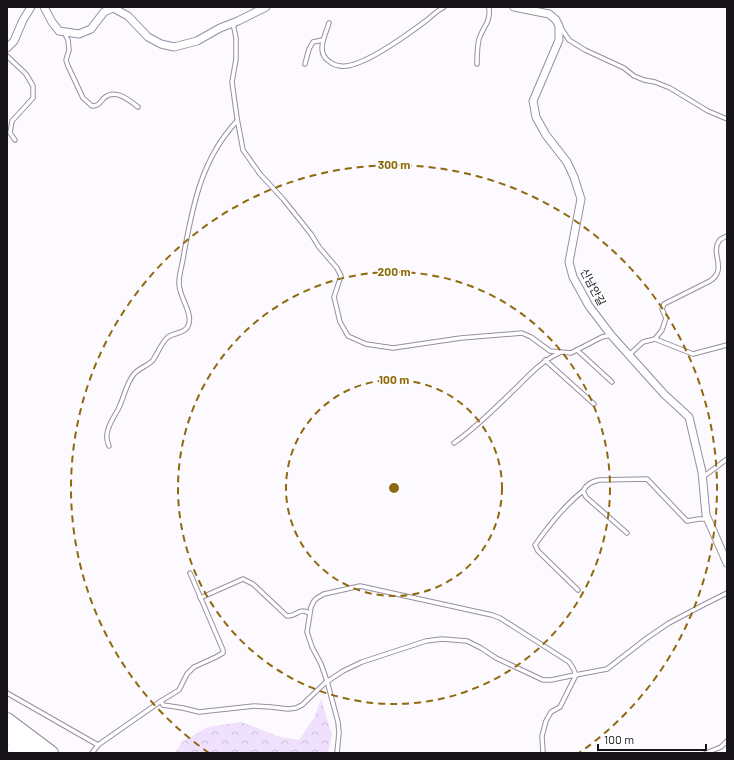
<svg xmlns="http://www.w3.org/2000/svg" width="734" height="760" font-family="Barlow,'Noto Sans KR',sans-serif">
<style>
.forest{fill:url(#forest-crowns)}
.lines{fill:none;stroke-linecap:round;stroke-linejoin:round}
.lane-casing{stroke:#978ea0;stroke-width:5.5}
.street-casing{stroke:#978ea0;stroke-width:9}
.highway-casing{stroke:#978ea0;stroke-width:16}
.lane{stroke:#fff;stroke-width:3.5}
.street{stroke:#fff;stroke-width:7}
.highway{stroke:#fff;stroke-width:14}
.ring{fill:none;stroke:#8f690d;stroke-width:2;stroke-dasharray:7 5}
.labels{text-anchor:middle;stroke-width:3;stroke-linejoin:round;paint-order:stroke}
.street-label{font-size:11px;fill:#17141a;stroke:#fff}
.centre{fill:#8f690d;stroke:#fff;stroke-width:2}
.ring-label{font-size:12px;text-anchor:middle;font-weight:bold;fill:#8f690d;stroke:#fff;stroke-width:3;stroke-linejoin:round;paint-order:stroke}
</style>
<defs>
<pattern id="forest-crowns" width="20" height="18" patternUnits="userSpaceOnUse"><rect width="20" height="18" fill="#efe0fd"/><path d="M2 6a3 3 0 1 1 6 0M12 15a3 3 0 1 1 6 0" fill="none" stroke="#ccbfd8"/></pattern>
</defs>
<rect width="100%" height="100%" fill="#fcfafe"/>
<path class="forest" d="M321 699 332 735 328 753H175L182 742 208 727 241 722 280 737 299 740 315 716Z"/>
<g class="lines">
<defs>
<g id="lane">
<path d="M233 23 236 38V59L232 82 237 118 243 150 260 174 283 199 311 234 319 247 337 268 341 276 334 297 340 322 348 336 366 344 393 348 461 338 522 333 531 337 550 351 571 353 602 337 611 335"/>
<path d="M329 23C325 36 315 53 330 62 333 64 338 66 341 66 361 69 411 32 427 20 433 15 438 10 444 7"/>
<path d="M561 28 569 40 585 50 624 68 634 76 644 80 655 82 670 88 708 111 727 119"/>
<path d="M64 32 68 40 69 50 66 60 68 66 83 98 92 106C99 106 100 102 104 98 115 88 129 100 138 107"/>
<path d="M7 56 26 74 33 86V98L12 121 10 133 15 140"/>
<path d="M305 64 309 49 313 42 323 40"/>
<path d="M477 64C477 56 477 48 479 39 483 26 491 23 489 7"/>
<path d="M655 339 662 330 666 318 662 309 664 304 710 281C728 269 710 254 719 241 720 239 725 237 727 236"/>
<path d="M577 350 612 382"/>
<path d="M629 355 643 342 655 339 693 354 727 345"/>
<path d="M545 360 594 404"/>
<path d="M454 443C477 427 496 407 516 388 530 374 542 361 559 353"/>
<path d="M109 446C108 443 106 438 107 435 107 424 117 414 120 405 125 394 126 384 134 374 139 368 148 366 153 360 158 353 161 343 168 337 175 332 187 334 189 323 192 311 179 297 179 283 179 273 183 263 184 253 193 204 202 158 237 121"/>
<path d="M703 477 727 459"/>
<path d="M627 533 586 497 583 491C587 484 591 482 599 480L647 479 687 521 699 519H708"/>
<path d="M578 590 538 551 535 545C549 525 564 506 583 491"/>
<path d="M200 598 243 579 253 584 287 616C297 617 298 607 309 613"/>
<path d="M7 693 98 745 92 753"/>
<path d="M161 701 163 705 183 708 199 712 254 706 271 707 288 709 296 708 302 705 325 683 343 671 362 662 426 641 442 639 467 641 481 648 496 658 543 680H551L570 676 607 669 647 638 669 623 707 603 727 593"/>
<path d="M98 745 161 701 179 690 187 674 194 667 216 657 223 653V650L190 573"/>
<path d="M337 753 339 733 338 722 327 681 321 664 312 647 307 632 311 607 314 601 317 598 324 594 360 586 492 615 500 618 569 662 573 668 576 675 560 707 551 712 546 721 542 736 543 753"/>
<path d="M706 753 721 747 727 741"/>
</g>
<g id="street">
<path d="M44 7 52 22 59 31 79 34 91 29 104 12 113 8 128 16 148 37 161 44 174 47 197 41 220 28 238 21 266 7"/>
<path d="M514 7 549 14 556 20 559 26V40L533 101 536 117 546 135 567 162 574 177 581 199 569 262 573 277 589 306 611 335 664 394 689 417 702 472 706 515 727 563"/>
<path d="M7 48 14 41 23 20 31 7"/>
</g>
<g id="highway">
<path d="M7 720 51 753"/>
<path d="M7 734 31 753"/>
<path d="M7 751 12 753"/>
</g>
</defs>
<use href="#lane" class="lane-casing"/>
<use href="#street" class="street-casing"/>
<use href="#highway" class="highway-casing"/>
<use href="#lane" class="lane"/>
<use href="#street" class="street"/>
<use href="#highway" class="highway"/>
</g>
<g class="ring">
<circle cx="394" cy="488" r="108"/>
<circle cx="394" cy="488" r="216"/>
<path d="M209 753A323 323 0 1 1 579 753"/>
</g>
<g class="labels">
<g class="street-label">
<text transform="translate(593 287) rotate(62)" y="4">신남안길</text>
</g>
</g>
<circle cx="394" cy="488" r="6" class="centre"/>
<g class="ring-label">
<text x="394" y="169">300 m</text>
<text x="394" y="276">200 m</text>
<text x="394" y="384">100 m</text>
</g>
<rect width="734" height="760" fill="none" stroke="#17141a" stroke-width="16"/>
<path d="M598 744v6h108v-6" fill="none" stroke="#17141a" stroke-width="2"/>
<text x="604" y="744" font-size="12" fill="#17141a" stroke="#ffffff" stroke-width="3" paint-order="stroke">100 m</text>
</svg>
